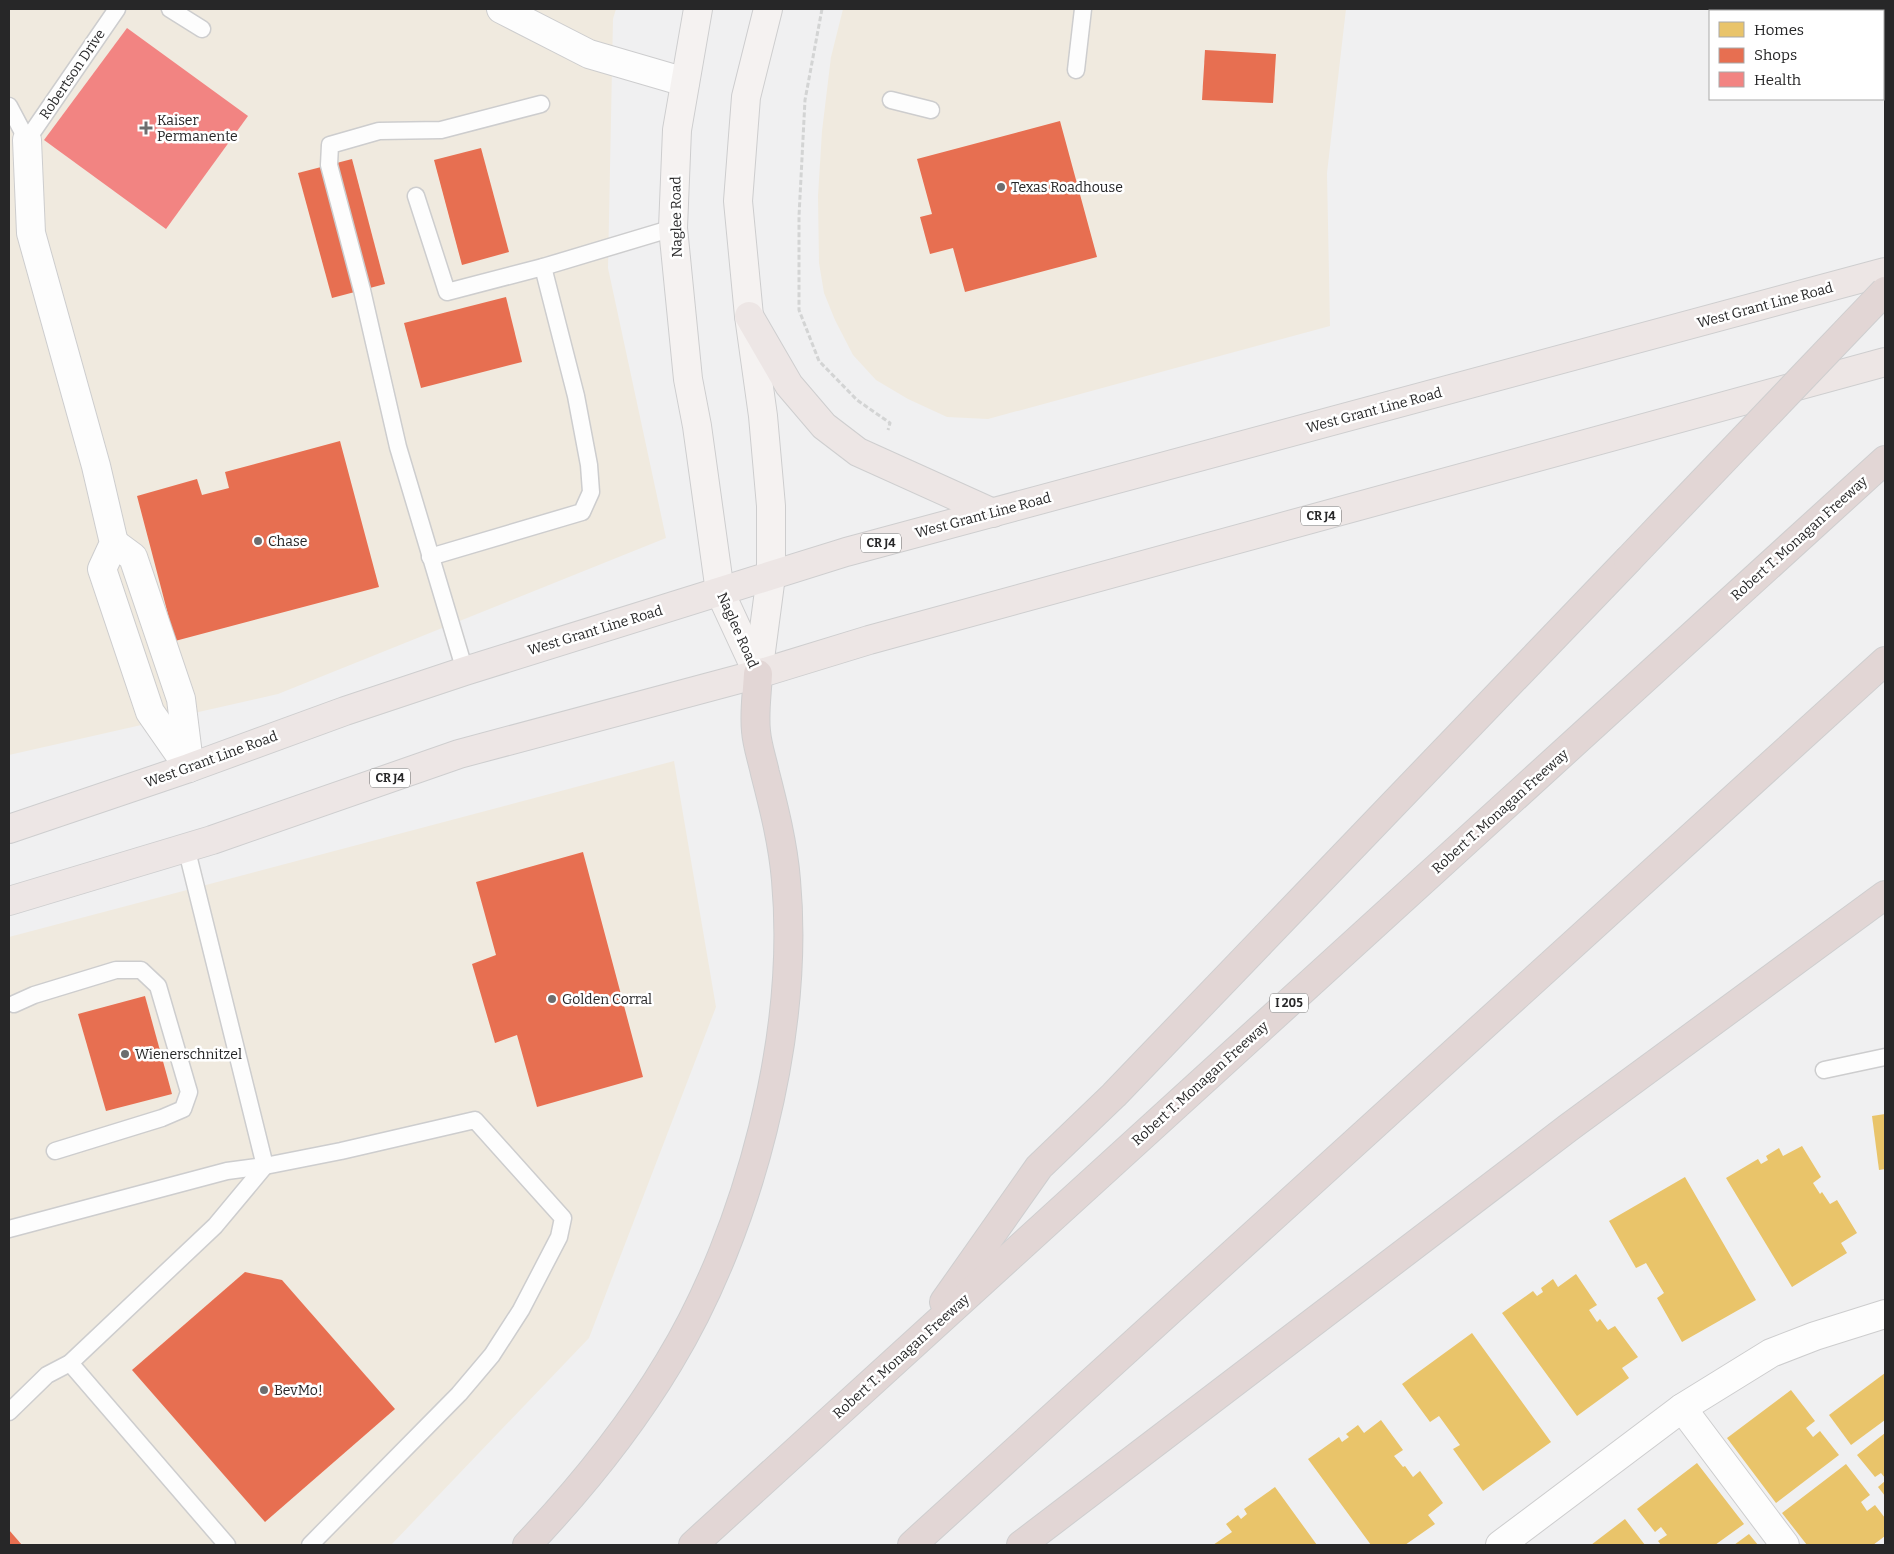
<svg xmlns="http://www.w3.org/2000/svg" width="1894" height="1554" font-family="Bitter,serif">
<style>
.commercial{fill:#f0eadf}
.homes{fill:#e9c46a}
.shops{fill:#e76f51}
.health{fill:#f28482}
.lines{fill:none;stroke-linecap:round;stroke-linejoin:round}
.lane-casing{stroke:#cdcdce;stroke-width:19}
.street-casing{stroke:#cdcdce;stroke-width:30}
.secondary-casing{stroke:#cdcdce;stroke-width:30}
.primary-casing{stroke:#cececf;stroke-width:30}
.highway-casing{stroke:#cececf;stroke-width:30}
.path{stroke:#d3d4d4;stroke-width:3;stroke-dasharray:5 2.5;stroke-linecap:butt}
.lane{stroke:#fdfdfd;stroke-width:16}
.street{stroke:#fdfdfd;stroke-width:28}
.secondary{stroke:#f5f2f1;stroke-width:28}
.primary{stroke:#ede6e5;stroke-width:28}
.highway{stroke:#e2d6d5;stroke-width:28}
.highway-bridge-casing{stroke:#cececf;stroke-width:30;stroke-linecap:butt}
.highway-bridge{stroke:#e2d6d5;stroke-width:28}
.poi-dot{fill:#6d6d6e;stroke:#fff;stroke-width:2}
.labels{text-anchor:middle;stroke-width:5;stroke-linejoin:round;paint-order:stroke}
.shield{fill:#fff;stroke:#686868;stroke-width:1}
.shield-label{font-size:12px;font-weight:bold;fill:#272728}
.street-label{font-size:14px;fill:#272728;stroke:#fff}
.poi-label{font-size:14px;fill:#272728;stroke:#fff;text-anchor:start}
</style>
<rect width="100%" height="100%" fill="#f0f0f1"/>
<g class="commercial">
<path d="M9 9H616L613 19 608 268 666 538 278 694 9 755Z"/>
<path d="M843 9H1346L1327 173 1330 326 988 419 947 417 908 399 876 380 853 355 835 320 824 293 819 263 818 196 822 131 831 57Z"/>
<path d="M674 761 716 1007 589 1338 391 1545H9V937Z"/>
</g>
<g class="homes">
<path d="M1885 1114V1169L1879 1170 1872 1116Z"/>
<path d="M1802 1146 1821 1177 1813 1183 1820 1194 1822 1192 1830 1204 1837 1200 1857 1233 1841 1243 1847 1253 1792 1287 1726 1178 1758 1159 1761 1164 1768 1160 1766 1156 1779 1148 1783 1156Z"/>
<path d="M1685 1177 1756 1300 1682 1342 1657 1298 1664 1293 1646 1263 1636 1268 1609 1221Z"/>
<path d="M1576 1274 1597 1305 1589 1310 1597 1322 1600 1319 1608 1330 1615 1326 1638 1357 1622 1368 1629 1378 1577 1416 1502 1313 1533 1291 1537 1296 1543 1292 1541 1288 1553 1279 1558 1287Z"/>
<path d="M1472 1333 1551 1442 1483 1491 1453 1449 1460 1445 1439 1416 1430 1422 1402 1384Z"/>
<path d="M1885 1373V1420L1851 1445 1829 1415Z"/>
<path d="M1791 1390 1815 1421 1806 1428 1813 1437 1820 1431 1839 1455 1776 1503 1727 1438Z"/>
<path d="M1381 1420 1403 1450 1394 1456 1403 1467 1405 1466 1413 1477 1420 1471 1443 1503 1428 1515 1435 1524 1405 1545H1371L1308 1459 1339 1437 1342 1442 1349 1437 1346 1434 1358 1425 1364 1433Z"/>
<path d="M1885 1433V1478L1881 1473 1875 1477 1857 1455Z"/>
<path d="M1697 1463 1744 1524 1715 1545H1661L1658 1541 1667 1535 1661 1527 1655 1532 1637 1509Z"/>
<path d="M1846 1464 1870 1495 1861 1502 1867 1511 1875 1505 1885 1518V1536L1873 1545H1807L1782 1513Z"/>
<path d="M1885 1481V1496L1878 1487Z"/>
<path d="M1275 1487 1317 1545H1213L1232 1532 1226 1524 1238 1515 1241 1519 1247 1514 1244 1509Z"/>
<path d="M1625 1519 1645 1545H1591Z"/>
<path d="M1749 1534 1758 1545H1734Z"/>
</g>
<g class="shops">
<path d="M1205 50 1276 54 1273 103 1202 100Z"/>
<path d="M1060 121 1097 257 965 292 953 248 930 254 920 217 932 214 917 159Z"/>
<path d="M481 148 509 252 462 265 434 160Z"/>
<path d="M352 159 385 284 332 298 298 173Z"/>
<path d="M506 297 522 362 421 388 404 323Z"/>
<path d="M340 441 379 587 175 641 137 496 197 479 202 495 229 488 225 472Z"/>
<path d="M583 852 643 1077 537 1107 517 1035 495 1043 472 964 496 955 476 882Z"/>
<path d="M145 996 172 1094 106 1111 78 1014Z"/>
<path d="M245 1272 282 1280 395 1409 265 1522 132 1370Z"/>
<path d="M9 1530 22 1545H9Z"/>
</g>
<path class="health" d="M127 28 248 116 166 229 44 140Z"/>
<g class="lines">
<defs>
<g id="lane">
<path d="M170 9 202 29"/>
<path d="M1076 70 1083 9"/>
<path d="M891 100 931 110"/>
<path d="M9 106 27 140 117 9"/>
<path d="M416 196 447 292 543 267 673 228"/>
<path d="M430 557 582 512 591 492 589 465 576 396 543 267"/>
<path d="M465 671 398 447 362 290 329 165 330 145 379 131 441 130 541 104"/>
<path d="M14 1004 34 995 116 970H141L158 986 189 1092 183 1109 162 1118 55 1151"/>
<path d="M1824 1070 1885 1057"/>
<path d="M9 1229 227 1171 265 1166 341 1151 475 1120 563 1218 559 1237 521 1310 492 1355 459 1394 310 1545"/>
<path d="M70 1363 227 1545"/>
<path d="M9 1412 47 1375 70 1363 215 1226 265 1166 186 847"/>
</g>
<g id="street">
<path d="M501 9 589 54 685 82"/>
<path d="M27 140 31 233 96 466 114 543 102 569 150 712 189 768"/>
<path d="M114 543 133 557 181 699 189 763"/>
<path d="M1682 1408 1785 1545"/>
<path d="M1500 1545 1682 1408 1771 1353 1815 1336 1885 1314"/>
</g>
<g id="secondary">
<path d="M698 9 677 130 673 228 688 379 697 426 720 592 758 674"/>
<path d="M758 674 771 576V506L763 416 749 316 738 201 746 97 768 9"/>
</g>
<g id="primary">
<path d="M749 316 789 385 824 426 858 452 993 513"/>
<path d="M9 829 189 768 345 711 465 671 846 552 1885 272"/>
<path d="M9 901 212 840 459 754 758 674 869 640 1885 362"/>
</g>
<g id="highway">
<path d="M944 1302 1039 1167 1114 1095 1628 560"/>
<path d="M527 1545C580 1489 629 1429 669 1362 749 1230 800 1035 786 880 783 844 774 808 765 773 762 759 757 745 756 731 754 713 757 693 758 674"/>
<path d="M693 1545 1885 460"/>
<path d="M912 1545 1885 661"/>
<path d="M1021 1545 1568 1128 1885 895"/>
</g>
</defs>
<use href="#lane" class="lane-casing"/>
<use href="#street" class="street-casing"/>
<use href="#secondary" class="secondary-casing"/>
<use href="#primary" class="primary-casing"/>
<use href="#highway" class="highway-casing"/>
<path class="path" d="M822 9 805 100 799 216V310L819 361 857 400 890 423 888 430"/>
<use href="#lane" class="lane"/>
<use href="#street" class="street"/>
<use href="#secondary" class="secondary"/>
<use href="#primary" class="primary"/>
<use href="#highway" class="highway"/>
<defs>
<path id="highway-bridge" d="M1628 560 1885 291"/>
</defs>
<use href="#highway-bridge" class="highway-bridge-casing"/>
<use href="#highway-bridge" class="highway-bridge"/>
</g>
<g class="poi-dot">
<path d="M143.5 120.5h5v5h5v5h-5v5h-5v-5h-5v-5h5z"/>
<circle cx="1001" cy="187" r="5"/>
<circle cx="258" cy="541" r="5"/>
<circle cx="552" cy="999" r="5"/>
<circle cx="125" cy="1054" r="5"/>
<circle cx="264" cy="1390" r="5"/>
</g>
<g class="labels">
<g class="shield">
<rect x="1301" y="506.5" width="40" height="19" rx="4"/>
<rect x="861" y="533.5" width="40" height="19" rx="4"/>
<rect x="370" y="768.5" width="40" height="19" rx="4"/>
<rect x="1270" y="993.5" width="38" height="19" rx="4"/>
</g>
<g class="shield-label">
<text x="1321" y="520">CR J4</text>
<text x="881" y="547">CR J4</text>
<text x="390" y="782">CR J4</text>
<text x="1289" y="1007">I 205</text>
</g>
<g class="street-label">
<text transform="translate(72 74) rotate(-56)" y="5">Robertson Drive</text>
<text transform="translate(676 217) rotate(-91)" y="5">Naglee Road</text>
<text transform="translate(1765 305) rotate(-15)" y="5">West Grant Line Road</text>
<text transform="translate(1374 410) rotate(-15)" y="5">West Grant Line Road</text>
<text transform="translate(983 515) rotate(-15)" y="5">West Grant Line Road</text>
<text transform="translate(1799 538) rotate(-42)" y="5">Robert T. Monagan Freeway</text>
<text transform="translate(595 630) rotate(-17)" y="5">West Grant Line Road</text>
<text transform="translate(738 630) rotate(66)" y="5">Naglee Road</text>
<text transform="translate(211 759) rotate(-20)" y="5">West Grant Line Road</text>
<text transform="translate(1500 811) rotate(-42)" y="5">Robert T. Monagan Freeway</text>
<text transform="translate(1200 1083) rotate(-42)" y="5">Robert T. Monagan Freeway</text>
<text transform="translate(901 1356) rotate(-42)" y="5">Robert T. Monagan Freeway</text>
</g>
<g class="poi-label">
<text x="157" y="125">Kaiser<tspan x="157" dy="16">Permanente</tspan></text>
<text x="1011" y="192">Texas Roadhouse</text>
<text x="268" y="546">Chase</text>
<text x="562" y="1004">Golden Corral</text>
<text x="135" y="1059">Wienerschnitzel</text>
<text x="274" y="1395">BevMo!</text>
</g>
</g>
<rect width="1894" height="1554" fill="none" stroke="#272728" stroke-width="20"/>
<rect x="1709" y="10" width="175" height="90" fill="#ffffff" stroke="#a9a9a9"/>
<rect x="1719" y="22" width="25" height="15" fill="#e9c46a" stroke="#a9a9a9"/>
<text x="1754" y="35" font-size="15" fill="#272728">Homes</text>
<rect x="1719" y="48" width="25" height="15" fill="#e76f51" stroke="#a9a9a9"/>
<text x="1754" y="60" font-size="15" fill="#272728">Shops</text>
<rect x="1719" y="72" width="25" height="15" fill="#f28482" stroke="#a9a9a9"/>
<text x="1754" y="85" font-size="15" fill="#272728">Health</text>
</svg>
